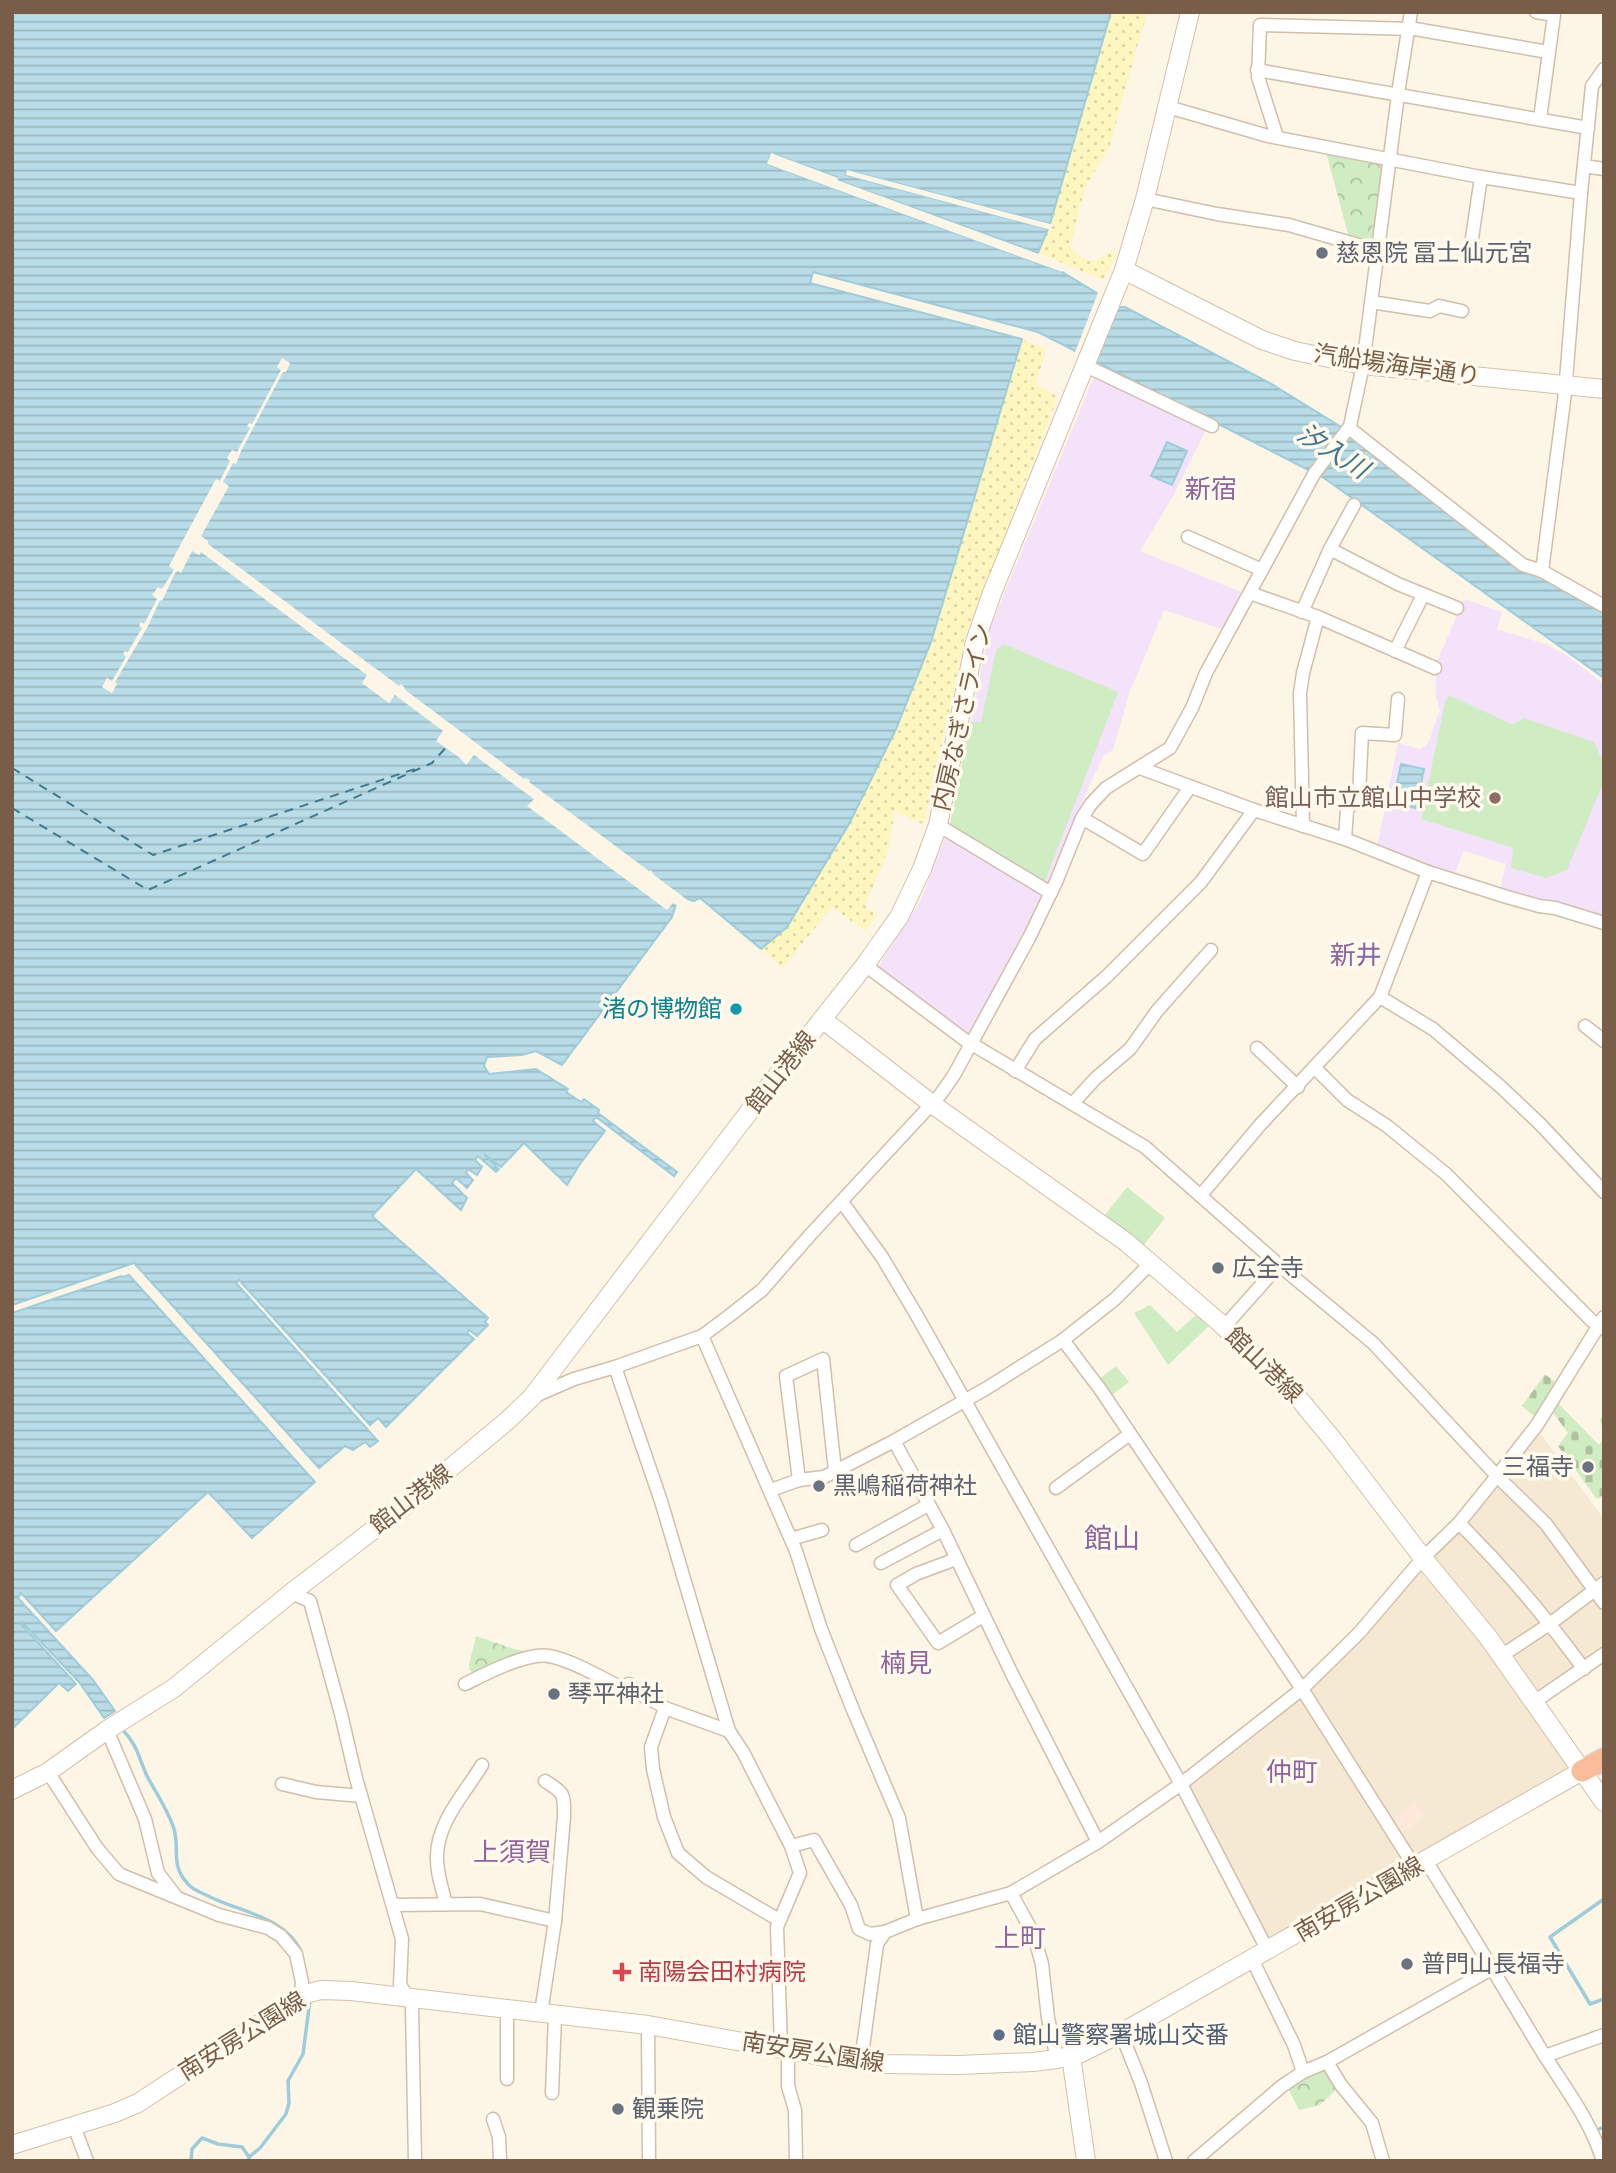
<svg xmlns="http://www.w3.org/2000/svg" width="1616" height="2173" font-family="Commissioner,'Noto Sans JP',sans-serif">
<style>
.residential{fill:#f5e9d4}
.commercial{fill:#fee8d9}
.education{fill:#f3e2fa}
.green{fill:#d0ecc3}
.sand{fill:url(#sand-dots)}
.cemetery{fill:url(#cemetery-stones)}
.park{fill:url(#park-crowns)}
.water{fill:url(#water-rules);stroke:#9eccdb;stroke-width:2}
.pier{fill:#fdf6e6}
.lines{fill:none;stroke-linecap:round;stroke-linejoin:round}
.stream{stroke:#9eccdb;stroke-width:3.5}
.ferry{stroke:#41798c;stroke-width:2;stroke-dasharray:9 7;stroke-linecap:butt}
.street-casing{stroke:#d0bfab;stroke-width:15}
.secondary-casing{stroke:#d3c0a8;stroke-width:20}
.highway-casing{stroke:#dcd5d0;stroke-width:24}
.street{stroke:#fff;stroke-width:12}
.secondary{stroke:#fff;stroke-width:18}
.highway{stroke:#fabc9a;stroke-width:21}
.worship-dot{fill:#6b7280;stroke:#fffaed;stroke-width:2.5}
.education-dot{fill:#8d6e63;stroke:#fffaed;stroke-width:2.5}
.culture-dot{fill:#0f9aa8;stroke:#fffaed;stroke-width:2.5}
.health-dot{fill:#e0444e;stroke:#fffaed;stroke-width:2.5}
.service-dot{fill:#5c6f8a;stroke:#fffaed;stroke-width:2.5}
.labels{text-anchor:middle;stroke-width:7;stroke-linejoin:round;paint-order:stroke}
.worship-label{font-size:24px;fill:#5b616d;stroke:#fffaed;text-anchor:start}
.street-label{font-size:24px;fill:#785e49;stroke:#fffaed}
.education-label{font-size:24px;fill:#785e54;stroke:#fffaed;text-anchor:end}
.culture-label{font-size:24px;fill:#0d838f;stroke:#fffaed;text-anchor:end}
.health-label{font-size:24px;fill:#be3a42;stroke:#fffaed;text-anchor:start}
.service-label{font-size:24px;fill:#4e5e75;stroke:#fffaed;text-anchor:start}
.water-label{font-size:26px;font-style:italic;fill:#41798c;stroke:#fffaed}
.neighbourhood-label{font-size:26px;fill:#8e649c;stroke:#fffaed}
.quarter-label{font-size:28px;fill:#8e649c;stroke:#fffaed}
</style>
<defs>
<pattern id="sand-dots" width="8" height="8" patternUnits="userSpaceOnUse" patternTransform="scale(1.75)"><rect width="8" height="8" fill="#fef6bf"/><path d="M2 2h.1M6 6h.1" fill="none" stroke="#ddd5a6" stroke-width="1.8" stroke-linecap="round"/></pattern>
<pattern id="cemetery-stones" width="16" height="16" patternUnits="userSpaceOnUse" patternTransform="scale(1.75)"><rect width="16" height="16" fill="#d0ecc3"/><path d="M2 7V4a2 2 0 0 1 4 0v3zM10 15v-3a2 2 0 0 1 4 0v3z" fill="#aec2a0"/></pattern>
<pattern id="park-crowns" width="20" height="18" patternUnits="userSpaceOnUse" patternTransform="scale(1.75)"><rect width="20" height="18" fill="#d0ecc3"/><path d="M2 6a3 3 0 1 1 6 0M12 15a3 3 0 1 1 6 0" fill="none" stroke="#aec2a0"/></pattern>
<pattern id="water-rules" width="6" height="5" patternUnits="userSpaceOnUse" patternTransform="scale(1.75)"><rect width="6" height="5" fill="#b9dde8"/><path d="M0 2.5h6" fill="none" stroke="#9bb6be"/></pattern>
</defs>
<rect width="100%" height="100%" fill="#fdf6e6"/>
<g class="residential">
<path d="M1537 1429 1604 1519V1580L1595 1585 1501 1474Z"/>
<path d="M1500 1483 1532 1514 1589 1589 1549 1619 1464 1524Z"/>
<path d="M1461 1528 1544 1622 1504 1650 1431 1557Z"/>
<path d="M1424 1568 1492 1651 1569 1762 1567 1773 1415 1859 1309 1689Z"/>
<path d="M1593 1595 1604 1611V1653L1537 1696 1507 1655Z"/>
<path d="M1301 1695 1408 1864 1267 1944 1185 1784Z"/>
</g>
<path class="commercial" d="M1416 1803 1426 1817 1399 1834 1389 1820Z"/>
<g class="education">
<path d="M1096 378 1189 420 1206 430 1173 496 1140 551 1241 592 1224 630 1164 610 1129 694 1113 750 1104 755 1089 786 1048 886 971 1035 966 1036 879 967 882 960 921 900 950 825 989 630 1093 379Z"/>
<path d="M1464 599 1502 612 1497 629 1548 645 1566 655 1604 684V917L1583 910 1541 903 1500 889 1506 864 1464 851 1453 877 1377 847 1398 743 1420 749 1428 744 1440 710 1436 697V664Z"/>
</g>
<g class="green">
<path d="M1003 644 1118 692 1045 881 950 825 970 722H981L996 650Z"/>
<path d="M1449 695 1513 725 1524 718 1594 742 1604 765V781L1567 870 1546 878 1511 868 1513 848 1421 819 1445 702Z"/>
<path d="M1127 1187 1165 1218 1142 1247 1104 1216Z"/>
<path d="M1150 1305 1177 1332 1196 1315 1210 1325 1168 1365 1134 1313Z"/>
<path d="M1116 1366 1129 1382 1112 1395 1099 1379Z"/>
</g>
<g class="sand">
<path d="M1111 12H1147L1109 148 1085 188 1070 247C1085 263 1095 267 1111 250L1116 255 1103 280 1038 253 1050 224Z"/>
<path d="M1022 339 1046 349 1036 384 1058 397 966 635 924 825 895 811 888 850 865 906 877 915 865 931 832 907 783 968 761 949 787 927 849 824 896 729 931 642Z"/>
</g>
<g class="cemetery">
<path d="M1545 1374 1555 1382 1556 1388 1536 1418 1522 1406Z"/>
<path d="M1558 1403 1599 1445C1606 1438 1602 1428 1600 1419L1604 1416V1494L1599 1499 1596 1498 1558 1446 1568 1433 1551 1410Z"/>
</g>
<g class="park">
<path d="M1326 152 1382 165 1385 169 1375 247 1349 238Z"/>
<path d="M476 1636 514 1649 534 1653 480 1673H473L469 1669C469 1659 474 1647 476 1636Z"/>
<path d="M1325 2066 1339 2087 1320 2105 1299 2110 1287 2086Z"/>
</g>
<g class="water">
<path d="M12 12H1111L1050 224 847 170 846 175 1048 229 1038 253 837 180V177L771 153 767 164 1062 272 1120 307H1125L1270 383 1351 433 1540 576 1604 612V678L1324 478 1038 332 813 272 810 283 1022 339 931 642 896 729 849 824 787 927 761 949 700 898 694 901 687 899 676 904 672 917 562 1065 536 1051 522 1055 487 1057 484 1066 489 1074 536 1069 568 1089 566 1092 581 1102 584 1099 599 1110 598 1113 677 1172 674 1176 596 1117 593 1121 605 1131 580 1164 567 1185 524 1143 501 1167 484 1154 499 1169 496 1172 478 1156 475 1160 482 1167 477 1175 468 1169 466 1173 473 1180 467 1188 456 1178 452 1183 467 1198 461 1210 416 1169 372 1216 488 1318 485 1322 488 1325 477 1336 469 1330 467 1333 474 1339 386 1427 378 1418 370 1425 239 1280 236 1283 378 1441 370 1447 365 1442 353 1450 345 1446 319 1468 134 1263 12 1305Z"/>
<path d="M1167 442 1187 451 1172 485 1151 476Z"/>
<path d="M1401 764 1424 769 1416 808 1393 803Z"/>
<path d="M129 1275 315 1482 252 1538 208 1492 56 1631 21 1593 18 1598 93 1680 115 1711 104 1718 79 1682 22 1622 21 1624 76 1684 68 1691 59 1683 12 1729V1313L121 1276 123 1277Z"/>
</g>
<g class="pier">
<path d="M771 153 838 178 837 180 1041 255 1036 257 836 183 833 180 773 158 771 162 1063 269 1062 272 767 164Z"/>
<path d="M847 170 1054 225 1051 227V230L846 175Z"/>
<path d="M1099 290 1121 303 1094 362 1074 355Z"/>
<path d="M282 358 290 363 286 372H283L241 451 236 464 233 463 223 482 229 486 201 536 208 541V544L399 686 401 684 405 688 404 689 524 779 526 778 530 780 529 782 649 871 651 870 654 875 694 905 687 903 680 907 673 903 667 910 527 806 534 799 474 755 466 765 460 758 436 741 443 731 395 695 389 703 362 683 367 675 201 552 199 555 192 551 181 573 178 571 175 573 162 601 160 600 148 626 115 682 117 684 112 693 102 687 107 678 112 681 126 657 123 654 125 651 128 652 142 628 139 626 141 622 144 624 157 599 152 595 158 587 162 589 174 570 169 566 216 479 220 481 230 461 227 458 232 450 237 452 250 428 247 426 249 423 252 424 281 370 277 367Z"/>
</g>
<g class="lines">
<g class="stream">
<path d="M122 1729C138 1746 138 1756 147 1776 156 1793 168 1810 174 1829 180 1850 170 1865 188 1884 192 1889 199 1892 206 1895 238 1912 283 1915 301 1951"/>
<path d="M1604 1899 1550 1937 1590 2004 1604 1999"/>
<path d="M1597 2130 1604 2127"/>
<path d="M191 2161 192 2149 202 2138 218 2144 242 2147 249 2157"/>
<path d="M249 2161V2157L260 2148 286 2114 289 2103 288 2081 303 2054 310 2000"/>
</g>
<g class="ferry">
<path d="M12 768 153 855 421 767"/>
<path d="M12 808 148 890 432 763 449 744"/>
</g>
<defs>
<g id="street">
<path d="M1536 12 1554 15 1540 119"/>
<path d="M1604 69 1592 86 1581 193 1565 393 1542 571 1604 606"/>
<path d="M1257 70 1588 128"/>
<path d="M1168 107 1268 136 1481 177 1581 193"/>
<path d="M1277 137 1258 77 1260 25 1415 29 1548 52"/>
<path d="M1584 166 1604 169"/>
<path d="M1145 199 1217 214 1289 225 1379 251"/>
<path d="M1470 252 1481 177"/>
<path d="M1371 302 1430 311 1439 306 1462 311"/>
<path d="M1086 366 1212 426"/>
<path d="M1349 428 1523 565 1542 571"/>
<path d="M1188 537 1262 570"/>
<path d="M1330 549 1398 584 1457 608"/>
<path d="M1250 593 1318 617 1435 668"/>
<path d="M1302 612 1330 549 1354 505"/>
<path d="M1395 651 1423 595"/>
<path d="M1140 768 1254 810 1345 839 1428 872 1507 897 1539 906 1555 908 1604 923"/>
<path d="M1082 818 1143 854 1190 787"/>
<path d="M938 825 1051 893"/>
<path d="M1303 826 1300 693 1303 673 1318 617"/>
<path d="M1345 839 1347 810 1359 795 1362 733 1395 735 1398 699"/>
<path d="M865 965 965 1040 1145 1147 1279 1265 1373 1343 1497 1476 1546 1524 1604 1603"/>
<path d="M1380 997 1433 1029 1501 1087 1540 1124 1604 1192"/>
<path d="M1585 1026 1604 1041"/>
<path d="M1257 1048 1298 1087"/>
<path d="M1315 1068 1347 1100 1387 1126 1446 1174 1591 1320 1604 1329"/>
<path d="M1015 1071 1035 1039 1106 977 1201 882 1254 810"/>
<path d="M1073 1103 1096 1078 1130 1049 1157 1011 1211 950"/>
<path d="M1201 1195 1260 1125 1380 997 1428 872"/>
<path d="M842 1202 882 1257 916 1314 1181 1784 1268 1951"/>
<path d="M1224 1327 1279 1265"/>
<path d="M702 1336 796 1551 821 1629 853 1710 899 1818 917 1919"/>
<path d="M1063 1340 1100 1389 1302 1689 1414 1866"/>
<path d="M615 1367 661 1501 729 1731 743 1752 791 1846 800 1873 777 1927 781 2048"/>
<path d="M535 1396 574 1379 615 1367 702 1336 729 1316 762 1290 811 1234 940 1095 954 1075 1029 938 1056 882 1082 818 1091 804 1106 788 1170 748 1192 708 1206 673 1300 500 1314 474 1350 426 1363 365 1399 87 1411 12"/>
<path d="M894 1441 943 1530 1012 1674 1098 1842"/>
<path d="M799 1480 786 1376 823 1359 835 1471"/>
<path d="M1056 1488 1130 1434"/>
<path d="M771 1490 799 1480 824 1477 894 1441 987 1388 1063 1340 1115 1299 1151 1263"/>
<path d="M1459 1523C1505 1569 1546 1617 1584 1669"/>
<path d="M791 1539 822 1530"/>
<path d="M856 1545 928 1505"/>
<path d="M956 1559 916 1574 897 1585 938 1643 983 1616"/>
<path d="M881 1563 943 1530"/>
<path d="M291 1593 310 1601 341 1714 356 1778 402 1939 400 1985 409 1999 412 2007 415 2161"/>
<path d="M1501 1656 1551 1623 1604 1583"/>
<path d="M465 1684C485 1674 527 1652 549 1656 571 1660 600 1677 620 1687L629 1684C642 1700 652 1697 665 1708L729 1731"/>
<path d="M1534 1702 1604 1654"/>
<path d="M665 1708 651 1747 653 1769 664 1817 678 1853 706 1877 779 1920"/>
<path d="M107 1730 145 1819 158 1873 175 1895"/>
<path d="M48 1772 97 1848 119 1874 219 1915 268 1928 281 1936 296 1954 302 1982 301 1997"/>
<path d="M282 1784 316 1792 361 1796"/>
<path d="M791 1846 814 1840 851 1905 859 1929 870 1934 885 1932"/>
<path d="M1426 1861C1466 1924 1504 1989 1543 2053 1565 2088 1591 2121 1603 2161"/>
<path d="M1011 1893 1033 1933 1042 1964 1048 2018 1057 2059"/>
<path d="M446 1904C442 1888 436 1871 437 1855 438 1821 465 1793 482 1765"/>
<path d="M394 1905 480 1904 555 1921"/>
<path d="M507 2009V2079"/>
<path d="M541 2013 555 1921 564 1817C564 1793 565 1794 545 1781"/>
<path d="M648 2025 649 2161"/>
<path d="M1121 2033 1141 2083 1166 2161"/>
<path d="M788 2050V2086L795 2110 796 2161"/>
<path d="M1545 2056 1604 2035"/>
<path d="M861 2062 877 1944 885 1932 917 1919 1011 1893 1098 1842 1181 1784 1302 1689 1359 1633 1423 1558 1459 1523 1497 1476 1537 1425 1604 1317"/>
<path d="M1327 2062 1341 2085 1372 2123 1383 2161"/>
<path d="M1303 2072 1327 2062 1493 1968"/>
<path d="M552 2093 555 2015"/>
<path d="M493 2119 499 2137 500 2161"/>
<path d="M74 2126 87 2161"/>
<path d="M1194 2161 1282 2086 1303 2072 1294 2045 1252 1959"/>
</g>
<g id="secondary">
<path d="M1124 270 1262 340 1295 351 1363 365 1604 389"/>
<path d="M822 1019 932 1104 1126 1242 1220 1323 1295 1394 1334 1441 1423 1558 1488 1637 1604 1802"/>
<path d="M12 1790 48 1772 107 1730 174 1688 291 1593 407 1504 507 1421 532 1397 755 1104 865 965 899 917 922 869 938 825 975 642 992 593 1124 270 1145 199 1190 12"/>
<path d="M1071 2056 1086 2161"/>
<path d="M12 2145 115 2113 138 2103 305 1994 321 1990 351 1991 648 2025 826 2057 882 2064 958 2065 1033 2062 1057 2059 1081 2053 1121 2033 1582 1771"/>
</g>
<path id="highway" d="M1582 1771 1604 1759"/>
</defs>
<use href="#street" class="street-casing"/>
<use href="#secondary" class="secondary-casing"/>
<use href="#highway" class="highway-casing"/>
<use href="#street" class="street"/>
<use href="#secondary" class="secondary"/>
<use href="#highway" class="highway"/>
</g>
<g class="worship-dot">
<circle cx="1322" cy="253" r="7"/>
<circle cx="1218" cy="1268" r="7"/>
<circle cx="1588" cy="1467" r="7"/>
<circle cx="819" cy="1486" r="7"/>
<circle cx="554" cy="1694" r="7"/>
<circle cx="1407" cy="1964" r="7"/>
<circle cx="618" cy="2109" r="7"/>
</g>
<circle class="education-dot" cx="1495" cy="798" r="7"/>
<circle class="culture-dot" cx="736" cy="1009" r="7"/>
<path class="health-dot" d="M618.5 1961.5h7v7h7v7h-7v7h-7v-7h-7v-7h7z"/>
<circle class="service-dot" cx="999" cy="2035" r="7"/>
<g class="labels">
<g class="worship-label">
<text x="1336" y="261">慈恩院 冨士仙元宮</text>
<text x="1232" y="1276">広全寺</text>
<text x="1574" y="1475" text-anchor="end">三福寺</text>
<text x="833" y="1494">黒嶋稲荷神社</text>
<text x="568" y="1702">琴平神社</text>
<text x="1421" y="1972">普門山長福寺</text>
<text x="632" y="2117">観乗院</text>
</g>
<g class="street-label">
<text transform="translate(1397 365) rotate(8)" y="8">汽船場海岸通り</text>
<text transform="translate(962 717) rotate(-77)" y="8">内房なぎさライン</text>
<text transform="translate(781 1072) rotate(-52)" y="8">館山港線</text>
<text transform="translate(1264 1365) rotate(44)" y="8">館山港線</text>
<text transform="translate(411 1499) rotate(-38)" y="8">館山港線</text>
<text transform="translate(1359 1899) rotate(-30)" y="8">南安房公園線</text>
<text transform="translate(242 2036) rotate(-32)" y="8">南安房公園線</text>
<text transform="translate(813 2052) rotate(9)" y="8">南安房公園線</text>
</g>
<g class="education-label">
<text x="1481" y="806">館山市立館山中学校</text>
</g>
<g class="culture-label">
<text x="722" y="1017">渚の博物館</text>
</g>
<g class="health-label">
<text x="638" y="1980">南陽会田村病院</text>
</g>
<g class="service-label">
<text x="1013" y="2043">館山警察署城山交番</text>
</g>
<g class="water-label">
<text transform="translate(1333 451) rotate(32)" y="9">汐入川</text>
</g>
<g class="neighbourhood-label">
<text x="1211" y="498">新宿</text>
<text x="1356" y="964">新井</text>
<text x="906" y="1672">楠見</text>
<text x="1292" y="1781">仲町</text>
<text x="512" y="1861">上須賀</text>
<text x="1020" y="1947">上町</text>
</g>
<g class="quarter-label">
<text x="1112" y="1548">館山</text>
</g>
</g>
<rect width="1616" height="2173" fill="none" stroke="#785e49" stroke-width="28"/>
</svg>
